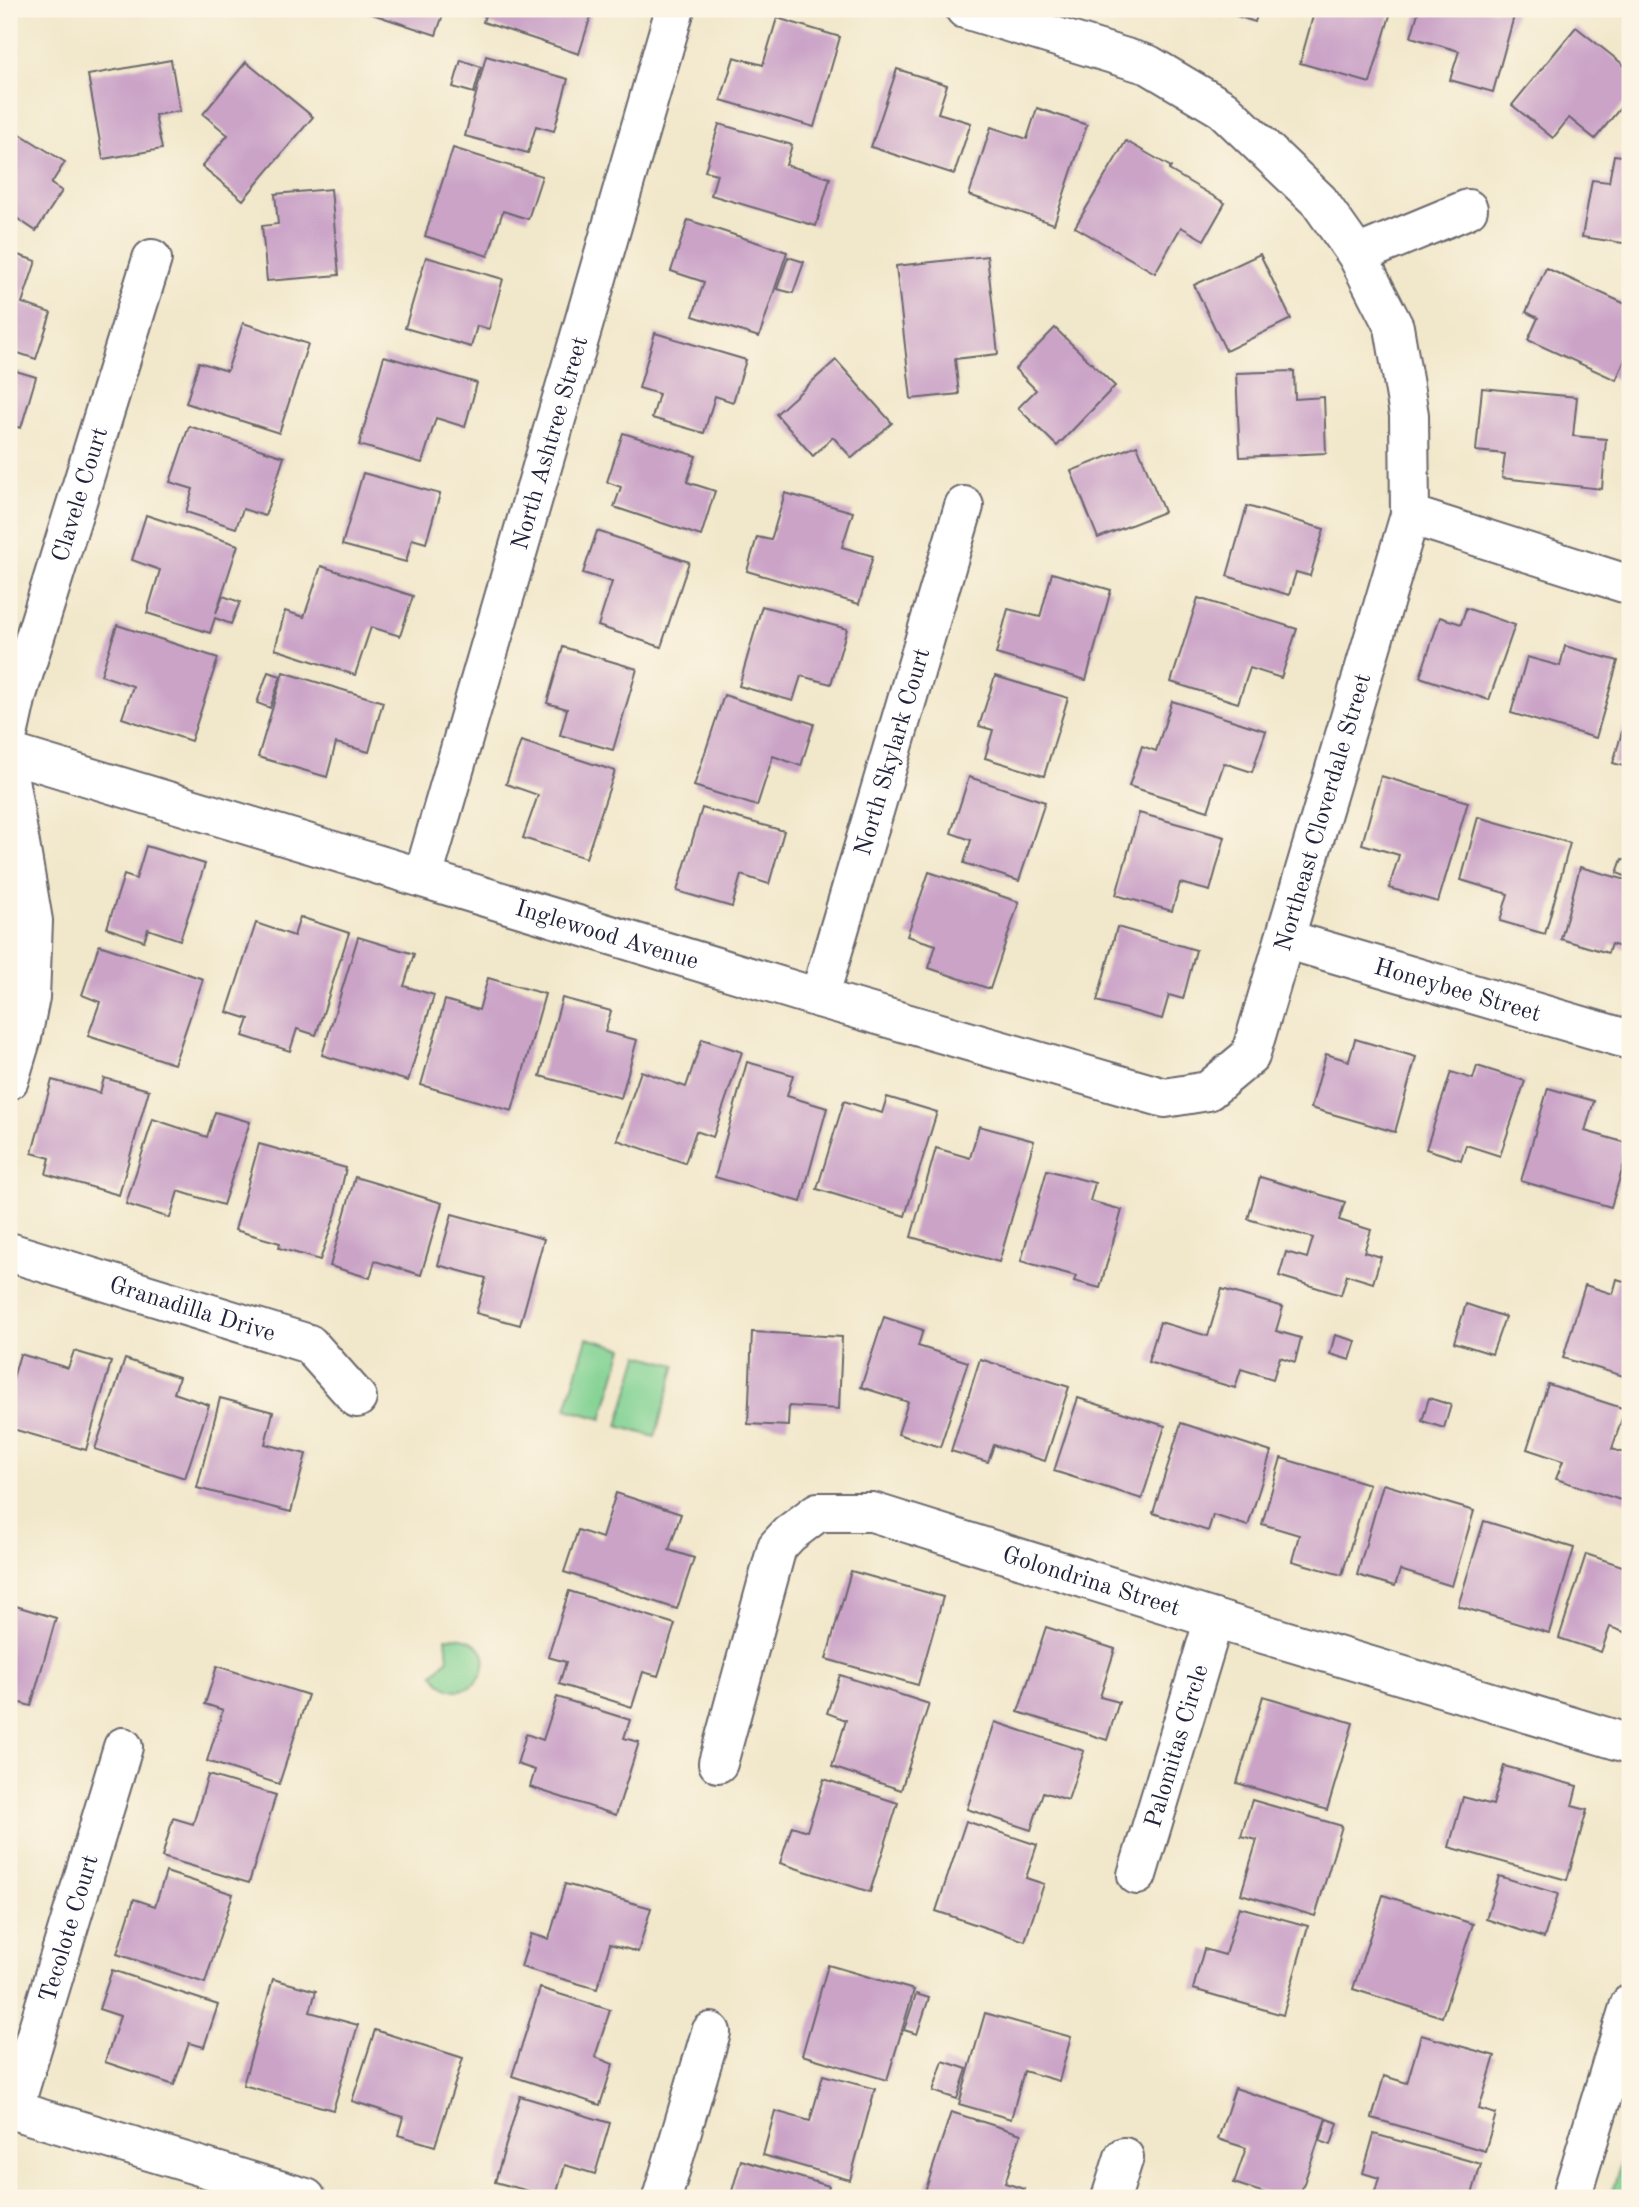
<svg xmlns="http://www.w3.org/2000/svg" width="1639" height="2207" font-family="'Old Standard TT',serif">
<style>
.green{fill:#80d192;stroke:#517a66;stroke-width:2}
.building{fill:#caa3c7}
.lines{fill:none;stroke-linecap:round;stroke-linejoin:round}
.minor-casing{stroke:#6a676d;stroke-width:42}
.minor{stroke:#fff;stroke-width:38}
.labels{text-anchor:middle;stroke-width:5;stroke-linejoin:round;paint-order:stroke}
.street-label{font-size:24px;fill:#22223b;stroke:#fcf5e5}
</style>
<rect width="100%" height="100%" fill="#fcf5e5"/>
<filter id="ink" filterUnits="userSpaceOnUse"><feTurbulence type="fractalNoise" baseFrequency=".0143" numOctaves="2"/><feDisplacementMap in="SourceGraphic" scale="14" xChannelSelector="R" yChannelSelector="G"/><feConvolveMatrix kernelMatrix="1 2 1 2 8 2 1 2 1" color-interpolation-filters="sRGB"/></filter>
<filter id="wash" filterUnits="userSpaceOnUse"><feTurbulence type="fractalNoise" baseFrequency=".00686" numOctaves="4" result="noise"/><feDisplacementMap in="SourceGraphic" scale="28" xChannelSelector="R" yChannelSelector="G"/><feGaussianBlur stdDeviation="1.57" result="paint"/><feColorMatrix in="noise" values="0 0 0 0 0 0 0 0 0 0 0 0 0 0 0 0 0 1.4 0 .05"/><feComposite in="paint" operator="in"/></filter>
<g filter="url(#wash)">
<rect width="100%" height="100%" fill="#f1e7ca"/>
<g class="green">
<path d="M587 1338 623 1348 602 1419 566 1409Z"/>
<path d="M639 1355 676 1365 655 1437 618 1426Z"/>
<path d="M446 1637C512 1634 481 1708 445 1686 440 1683 437 1677 433 1674L448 1659Z"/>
<path d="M1630 2133V2198H1610Z"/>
</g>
<g id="blocks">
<g class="building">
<path d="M357 9H445L436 35Z"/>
<path d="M487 9H593L579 54 483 22Z"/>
<path d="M1215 9H1259L1255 22Z"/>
<path d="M1315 9H1381L1391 12 1370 83 1300 63Z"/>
<path d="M1419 9H1516L1493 92 1450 80 1459 51 1411 37Z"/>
<path d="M777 18 840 37 814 127 721 100 734 57 763 65Z"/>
<path d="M1576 27 1630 70V96L1595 139 1569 118 1553 138 1512 105Z"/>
<path d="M486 56 568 79 554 131 536 126 528 153 465 136Z"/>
<path d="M171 60 180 111 155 115 162 149 103 159 88 75Z"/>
<path d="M461 60 481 67 474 93 453 87Z"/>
<path d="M246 62 313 117 243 200 202 166 228 135 203 114Z"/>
<path d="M897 69 947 85 938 113 971 123 954 174 871 147Z"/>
<path d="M1037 108 1087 125 1054 224 969 195 991 127 1027 139Z"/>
<path d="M719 124 792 145 786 165 830 178 816 226 711 195 717 174 705 171Z"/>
<path d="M9 127 65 162 51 184 62 191 36 231 9 213Z"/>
<path d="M1126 141 1171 167 1169 170 1225 203 1204 240 1181 227 1155 273 1075 227Z"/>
<path d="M453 148 542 176 528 219 503 211 488 256 425 236Z"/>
<path d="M1614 155 1630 157V244L1582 237 1592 180 1609 182Z"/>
<path d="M331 189 339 275 267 281 262 226 278 224 275 194Z"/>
<path d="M688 220 787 252 759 337 693 316 704 282 671 271Z"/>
<path d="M9 252 36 261 22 303 51 313 36 359 9 350Z"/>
<path d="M1260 254 1291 319 1226 351 1194 285Z"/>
<path d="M987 256 998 354 955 359 959 394 911 399 896 266Z"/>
<path d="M426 257 503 279 489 329 477 326 471 347 405 328Z"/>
<path d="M788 257 804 262 793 293 777 289Z"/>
<path d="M1546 268 1630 306V349L1616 380 1528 340 1538 318 1526 312Z"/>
<path d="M243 323 308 344 279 433 186 403 199 362 227 371Z"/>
<path d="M1055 328 1115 386 1057 446 1018 408 1036 390 1015 369Z"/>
<path d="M655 333 746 360 733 402 715 396 704 433 652 418 659 394 639 388Z"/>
<path d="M384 356 477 383 465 427 436 418 422 463 359 445Z"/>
<path d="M836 360 892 423 852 458 833 437 813 456 776 414Z"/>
<path d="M9 369 36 377 21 428 9 425Z"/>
<path d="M1294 371 1295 399 1324 397 1326 453 1240 457 1236 373Z"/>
<path d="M1482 388 1577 397 1573 436 1606 439 1602 489 1502 478 1505 454 1476 451Z"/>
<path d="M189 426 284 457 265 516 243 509 236 528 186 512 193 489 170 482Z"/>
<path d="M623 433 696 456 687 482 715 491 701 536 614 507 621 487 607 482Z"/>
<path d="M1137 445 1164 512 1098 538 1071 471Z"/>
<path d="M363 473 440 494 426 543 412 539 406 562 342 545Z"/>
<path d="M785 493 853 512 842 547 873 556 859 604 747 571 757 537 771 540Z"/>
<path d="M1247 506 1324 529 1310 576 1296 572 1289 595 1227 576Z"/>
<path d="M146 515 238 545 216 613 223 596 240 602 231 624 215 618 210 633 147 613 160 570 132 560Z"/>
<path d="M597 531 689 562 661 647 598 626 612 582 583 573Z"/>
<path d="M321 566 413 596 400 636 371 627 355 675 275 649 285 611 304 617Z"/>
<path d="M1052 573 1111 590 1086 680 996 654 1008 609 1040 617Z"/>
<path d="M1198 598 1297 629 1281 678 1250 668 1238 703 1171 682Z"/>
<path d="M762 606 847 629 831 684 801 676 793 701 739 686Z"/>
<path d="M1466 608 1515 625 1489 700 1420 677 1440 617 1461 624Z"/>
<path d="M117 625 218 658 191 741 122 718 133 686 101 675Z"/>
<path d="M1565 646 1618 661 1596 738 1511 713 1527 657 1560 666Z"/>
<path d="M563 647 637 669 613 750 560 735 567 709 547 703Z"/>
<path d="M268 672 281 676 270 708 257 703Z"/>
<path d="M283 672 383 702 369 752 336 743 327 777 258 757Z"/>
<path d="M995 676 1068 698 1044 776 985 758 993 730 979 726Z"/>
<path d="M724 695 814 724 801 766 773 756 757 806 694 786Z"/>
<path d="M1172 701 1266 731 1252 772 1224 763 1208 811 1129 786 1142 746 1156 751Z"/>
<path d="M1630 704V768L1613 763Z"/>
<path d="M521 741 615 771 586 858 523 838 538 795 506 784Z"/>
<path d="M1381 776 1468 802 1438 902 1389 888 1399 855 1362 844Z"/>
<path d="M969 777 1045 802 1019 881 964 863 971 840 951 833Z"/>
<path d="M702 808 784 831 769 884 741 875 732 907 677 891Z"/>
<path d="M1139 813 1225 837 1210 891 1180 883 1172 911 1116 895Z"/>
<path d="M1478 817 1570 843 1545 934 1500 921 1508 894 1461 880Z"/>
<path d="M146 846 205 864 180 940 148 929 144 941 107 928 124 875 136 879Z"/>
<path d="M1622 859 1630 861V878L1617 873Z"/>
<path d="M1580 867 1630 881V950L1611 944 1608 953 1561 939Z"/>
<path d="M929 872 1019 902 990 989 929 968 936 945 907 936Z"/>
<path d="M300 917 349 933 316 1035 297 1029 290 1051 243 1036 249 1019 227 1012 256 923 294 936Z"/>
<path d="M1117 927 1196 950 1183 999 1169 995 1162 1019 1097 1001Z"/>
<path d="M358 937 414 954 404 986 434 995 408 1081 322 1055Z"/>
<path d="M99 945 203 979 174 1064 88 1036 100 1002 82 995Z"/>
<path d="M488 978 545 994 512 1111 421 1085 445 1000 479 1010Z"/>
<path d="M562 998 611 1011 605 1032 637 1040 621 1098 540 1076Z"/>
<path d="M702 1039 742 1052 713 1137 696 1131 685 1163 617 1140 641 1071 686 1087Z"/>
<path d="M1355 1039 1416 1057 1395 1132 1311 1108 1326 1054 1349 1061Z"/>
<path d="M747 1062 793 1075 787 1096 827 1108 801 1202 715 1177Z"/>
<path d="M1477 1066 1525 1081 1500 1156 1466 1145 1461 1160 1426 1149 1451 1072 1473 1079Z"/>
<path d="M104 1078 149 1090 119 1195 46 1174 50 1158 32 1153 52 1080 100 1093Z"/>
<path d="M1548 1088 1594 1101 1585 1131 1630 1144 1611 1207 1521 1181Z"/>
<path d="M887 1097 937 1112 905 1216 817 1189 844 1101 882 1113Z"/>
<path d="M215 1112 250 1122 223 1205 178 1191 170 1218 126 1204 153 1119 207 1137Z"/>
<path d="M979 1126 1034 1141 999 1262 911 1237 936 1148 970 1158Z"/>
<path d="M259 1144 346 1168 336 1213 320 1260 279 1248 280 1243 235 1230Z"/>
<path d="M1047 1170 1095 1183 1090 1201 1122 1210 1100 1288 1074 1281 1076 1276 1021 1261Z"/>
<path d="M355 1177 442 1203 421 1275 375 1261 370 1278 330 1266Z"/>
<path d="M1260 1177 1345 1202 1339 1220 1371 1230 1364 1252 1381 1257 1373 1283 1347 1275 1341 1295 1279 1276 1286 1252 1307 1258 1313 1238 1248 1219Z"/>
<path d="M452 1214 544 1239 520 1325 476 1313 486 1278 438 1265Z"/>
<path d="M1617 1279 1630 1283V1378L1563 1358 1585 1285 1613 1294Z"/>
<path d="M1222 1289 1283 1307 1276 1331 1301 1338 1295 1362 1280 1357 1273 1379 1241 1369 1235 1388 1148 1362 1160 1322 1208 1336Z"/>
<path d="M1466 1304 1505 1317 1492 1354 1454 1342Z"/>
<path d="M884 1317 923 1330 918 1346 968 1362 940 1447 898 1434 908 1402 861 1387Z"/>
<path d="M752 1332 842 1337 839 1409 789 1406 788 1426 748 1424Z"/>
<path d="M1335 1335 1356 1341 1350 1360 1330 1354Z"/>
<path d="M74 1351 111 1362 86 1450 9 1428V1392L20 1354 68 1368Z"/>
<path d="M125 1359 179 1377 174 1393 209 1405 185 1478 95 1449Z"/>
<path d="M980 1359 1069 1387 1045 1461 994 1445 988 1462 951 1451Z"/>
<path d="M1548 1384 1625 1409 1612 1449 1630 1455V1503L1556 1479 1563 1461 1527 1449Z"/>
<path d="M220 1398 273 1412 265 1444 306 1454 291 1512 197 1488Z"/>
<path d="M1078 1398 1165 1426 1142 1499 1054 1471Z"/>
<path d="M1429 1398 1451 1405 1444 1428 1422 1421Z"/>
<path d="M1181 1423 1271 1452 1248 1526 1213 1515 1208 1531 1153 1513Z"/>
<path d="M1281 1458 1369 1484 1342 1575 1292 1561 1299 1535 1262 1524Z"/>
<path d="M1383 1484 1474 1511 1452 1586 1400 1570 1395 1586 1357 1575Z"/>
<path d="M616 1493 681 1514 669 1550 694 1558 677 1609 564 1572 578 1530 602 1538Z"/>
<path d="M1484 1521 1574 1548 1549 1633 1458 1606Z"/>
<path d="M1630 1552V1634L1610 1627 1601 1652 1559 1638 1586 1554 1625 1567Z"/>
<path d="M851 1571 943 1597 918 1685 826 1659Z"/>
<path d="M569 1591 675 1624 658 1676 643 1672 632 1707 559 1684 566 1662 548 1657Z"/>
<path d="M9 1604 56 1618 31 1706 9 1700Z"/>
<path d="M1046 1627 1115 1649 1100 1697 1119 1702 1107 1740 1018 1712Z"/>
<path d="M217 1666 308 1695 279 1784 207 1761 223 1710 205 1704Z"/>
<path d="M840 1675 929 1704 901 1790 832 1767 846 1720 827 1713Z"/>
<path d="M1263 1696 1353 1723 1327 1810 1237 1783Z"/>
<path d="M557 1697 630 1720 624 1738 639 1742 616 1815 530 1787 535 1770 517 1764 526 1734 543 1740Z"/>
<path d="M995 1722 1084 1751 1068 1800 1043 1792 1031 1830 967 1809Z"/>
<path d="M1504 1766 1577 1786 1572 1806 1587 1810 1567 1880 1449 1847 1463 1797 1493 1805Z"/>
<path d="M208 1775 276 1795 249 1883 162 1857 173 1818 193 1824Z"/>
<path d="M824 1779 898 1803 870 1892 780 1863 792 1826 807 1831Z"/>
<path d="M1252 1800 1342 1826 1315 1916 1241 1894 1257 1840 1241 1836Z"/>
<path d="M966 1821 1037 1845 1026 1878 1044 1884 1025 1941 936 1911Z"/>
<path d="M166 1872 233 1894 205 1983 117 1954 134 1899 155 1906Z"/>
<path d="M1499 1876 1558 1894 1544 1938 1486 1919Z"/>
<path d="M565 1884 651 1908 638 1952 610 1944 597 1989 521 1967 531 1934 549 1939Z"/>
<path d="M1383 1895 1473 1924 1442 2017 1353 1989Z"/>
<path d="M1239 1907 1308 1926 1283 2015 1193 1989 1204 1949 1225 1955Z"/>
<path d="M828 1965 914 1990 887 2080 802 2055Z"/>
<path d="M112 1970 218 2005 204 2047 189 2043 174 2085 105 2062 120 2016 99 2009Z"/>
<path d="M273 1979 316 1991 310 2012 358 2025 333 2110 243 2085Z"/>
<path d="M540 1988 610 2010 595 2057 613 2064 600 2105 512 2076Z"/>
<path d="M916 1994 929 1998 917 2034 904 2030Z"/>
<path d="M985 2013 1071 2037 1059 2081 1024 2071 1011 2119 959 2104Z"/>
<path d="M375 2030 463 2058 435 2146 398 2135 403 2117 352 2101Z"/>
<path d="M1421 2035 1495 2056 1479 2109 1496 2114 1485 2151 1372 2118 1384 2076 1407 2083Z"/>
<path d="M943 2061 967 2069 957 2099 933 2091Z"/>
<path d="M823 2075 875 2089 850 2180 763 2155 775 2111 810 2121Z"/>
<path d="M1235 2088 1326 2118 1299 2198H1280L1234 2183 1246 2148 1218 2139Z"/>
<path d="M520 2096 610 2123 595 2174 565 2165 555 2198 495 2182Z"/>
<path d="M951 2112 1021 2134 1005 2183 1024 2189 1021 2198H923Z"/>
<path d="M1327 2119 1338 2123 1331 2145 1320 2141Z"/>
<path d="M1374 2134 1481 2164 1471 2198H1373L1379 2178 1363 2173Z"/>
<path d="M741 2160 829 2186 825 2198H730Z"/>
</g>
</g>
</g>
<g filter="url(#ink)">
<use href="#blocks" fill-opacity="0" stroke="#6a676d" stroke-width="2"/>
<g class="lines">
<defs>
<g id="minor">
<path d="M1357 255 1468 209"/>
<path d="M1410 515 1630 585"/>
<path id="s1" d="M9 731 17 695 152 259"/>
<path id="s2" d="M9 753 819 998 1165 1098 1208 1091 1250 1056 1410 515 1409 415 1394 327 1357 255 1319 201 1223 109 1149 65 965 9"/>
<path d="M9 779 33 921 30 997 22 1037 9 1080"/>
<path id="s3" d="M423 877 675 9"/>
<path id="s4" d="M1285 939 1630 1040"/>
<path id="s5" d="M819 998 964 506"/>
<path id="s6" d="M9 1252 309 1344 357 1398"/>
<path id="s7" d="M718 1763 777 1547 789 1534 818 1512H872L1214 1619 1630 1744"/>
<path id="s8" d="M1137 1875 1214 1619"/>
<path d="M9 2109 306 2198"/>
<path id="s9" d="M13 2111 123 1747"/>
<path d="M662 2198 711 2032"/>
<path d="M1111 2198 1124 2157"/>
<path d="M1571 2198 1630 2004"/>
</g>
</defs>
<use href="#minor" class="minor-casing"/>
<use href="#minor" class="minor"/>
</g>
</g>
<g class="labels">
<g class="street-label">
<text dy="8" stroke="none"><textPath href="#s3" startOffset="452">North Ashtree Street</textPath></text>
<text dy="8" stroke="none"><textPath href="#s1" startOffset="247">Clavele Court</textPath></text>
<text dy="8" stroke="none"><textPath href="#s5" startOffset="257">North Skylark Court</textPath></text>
<text dy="8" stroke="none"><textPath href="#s2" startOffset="1559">Northeast Cloverdale Street</textPath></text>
<text dy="8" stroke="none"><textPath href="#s2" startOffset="625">Inglewood Avenue</textPath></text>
<text dy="8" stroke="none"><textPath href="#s4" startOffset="180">Honeybee Street</textPath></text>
<text dy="8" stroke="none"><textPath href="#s6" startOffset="192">Granadilla Drive</textPath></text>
<text dy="8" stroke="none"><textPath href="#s7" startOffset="562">Golondrina Street</textPath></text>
<text dy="8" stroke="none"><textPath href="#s8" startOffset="135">Palomitas Circle</textPath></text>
<text dy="8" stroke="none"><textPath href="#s9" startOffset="191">Tecolote Court</textPath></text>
</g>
</g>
<rect width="1639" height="2207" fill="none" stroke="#fcf5e5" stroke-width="35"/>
</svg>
